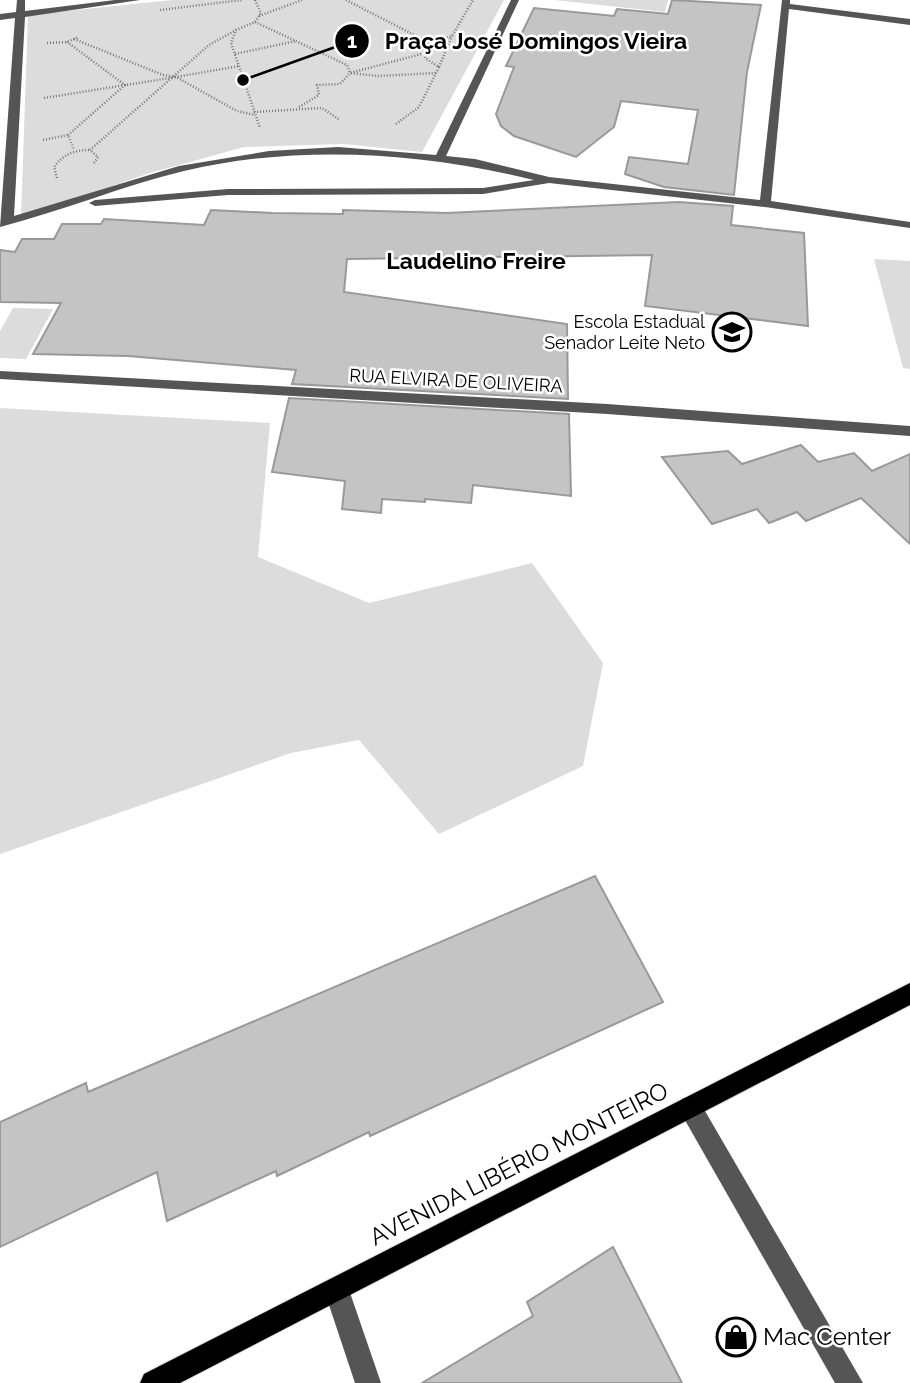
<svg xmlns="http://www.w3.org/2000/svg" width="910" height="1383" font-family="Raleway,sans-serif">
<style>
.green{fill:#dcdcdc}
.building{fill:#c4c4c4;stroke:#999;stroke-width:2}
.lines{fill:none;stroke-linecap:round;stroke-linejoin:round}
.major-casing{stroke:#dbdbdb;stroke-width:2}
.path{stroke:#777;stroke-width:2.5;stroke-dasharray:1 2;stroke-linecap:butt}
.minor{fill:#555;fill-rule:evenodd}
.major{fill:#000;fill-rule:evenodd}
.labels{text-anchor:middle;stroke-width:5;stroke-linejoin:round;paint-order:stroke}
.far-poi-label{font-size:18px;fill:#000;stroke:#fff;text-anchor:end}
.far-street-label{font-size:18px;fill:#000;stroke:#fff}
.far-district-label{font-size:23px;font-weight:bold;fill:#000;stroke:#fff}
.near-street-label{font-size:24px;fill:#000;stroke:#fff}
.near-poi-label{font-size:24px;fill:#000;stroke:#fff;text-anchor:start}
.leader{fill:none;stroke:#000;stroke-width:2.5}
.callout-dot{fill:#000;stroke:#fff;stroke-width:2.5}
.mark-label{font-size:21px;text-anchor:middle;font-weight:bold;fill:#fff}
.callout-label{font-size:23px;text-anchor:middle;font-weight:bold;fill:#000;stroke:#fff;stroke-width:5;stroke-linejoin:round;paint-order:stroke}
</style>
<rect width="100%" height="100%" fill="#fff"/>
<g class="green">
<path d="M172 0H504L422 152 343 144 244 147 150 173 21 217 28 15Z"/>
<path d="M554 0H668L665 12Z"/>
<path d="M874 259 910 261V369L903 368Z"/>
<path d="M13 308 53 309 26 359 0 358V331Z"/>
<path d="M0 408 270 423 258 557 369 603 532 563 603 663 583 766 439 834 359 740 291 753 0 854Z"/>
</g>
<g class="building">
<path d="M672 0 761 5 747 72 734 195 664 187 625 174 629 157 688 164 698 110 621 101 614 127 576 157 514 136 501 126 496 114 514 67 506 66 534 8 614 16 617 9 668 14Z"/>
<path d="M679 202 733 206 731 225 804 233 808 326 645 306 652 255 347 259 344 292 567 324 568 399 292 384 296 370 128 356 33 354 61 303 0 302V250L15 252 22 239H54L62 224H101L104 219 204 225 211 210 272 213 343 214V210L447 213Z"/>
<path d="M289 398 569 414 571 496 473 485 471 503 425 499V502L382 499 381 513 342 509 345 481 272 472Z"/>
<path d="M801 445 818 462 854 453 872 471 910 454V544L861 498 806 521 797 512 769 523 757 509 712 524 662 457 728 451 742 464Z"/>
<path d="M595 876 663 1002 370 1136 369 1132 277 1176 276 1171 167 1221 157 1172 0 1247V1122L86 1083 88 1092Z"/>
<path d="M613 1247 682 1383H422L533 1316 527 1302Z"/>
</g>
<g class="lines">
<defs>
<path id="major" d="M910 983V1005L180 1383H140L144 1374Z"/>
</defs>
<use href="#major" class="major-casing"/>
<g class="path">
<path d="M255 0 261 13 255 22 236 30 231 43 260 128"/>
<path d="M346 0 432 44"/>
<path d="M160 10 242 0"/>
<path d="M259 16 302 0"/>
<path d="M255 22 347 65 350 73 378 76 436 73"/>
<path d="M74 39 163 75 176 77 239 66"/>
<path d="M67 42 125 85 68 135"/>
<path d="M47 43 67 42 79 37"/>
<path d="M235 54 296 41"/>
<path d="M439 67 452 36"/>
<path d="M44 98 176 77 237 111 255 115"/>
<path d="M299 107 319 95 317 85 340 84 350 73 425 53"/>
<path d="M254 112 322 108 340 120"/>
<path d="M396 124 419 107 439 67 425 58 424 47 452 36 473 0"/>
<path d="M43 140 68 135 74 149"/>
<path d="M94 163 98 157 90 150 209 45 236 30"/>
<path d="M57 178 54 167C64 154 74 150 90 150"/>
</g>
<g class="minor">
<path d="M17 0H25V11L115 0H140L25 17 14 216 179 166 269 151 338 147 436 155 511 0H519L446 156 475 159 549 177 760 200 782 0H790V4L910 19V25L789 9 771 201 910 222V228L765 207 549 183 483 194 228 195 95 206 89 203 95 200 228 189 483 188 534 180C421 152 298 144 184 171 122 186 62 211 0 227L15 18 0 20V14L16 12Z"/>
<path d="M0 371 607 404 910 426V436L607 414 0 379Z"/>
<path d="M690 1096 698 1099 863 1383H835L682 1115 679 1107 682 1099Z"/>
<path d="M337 1277 346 1281 381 1383H355L324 1290 328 1281Z"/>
</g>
<use href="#major" class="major"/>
</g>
<defs>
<symbol id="school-ring" viewBox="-11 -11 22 22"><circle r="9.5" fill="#fff" stroke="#000" stroke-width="1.5"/><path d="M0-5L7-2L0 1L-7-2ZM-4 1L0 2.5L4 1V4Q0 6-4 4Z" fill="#000"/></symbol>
<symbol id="shop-ring" viewBox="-11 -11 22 22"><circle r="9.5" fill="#fff" stroke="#000" stroke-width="1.5"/><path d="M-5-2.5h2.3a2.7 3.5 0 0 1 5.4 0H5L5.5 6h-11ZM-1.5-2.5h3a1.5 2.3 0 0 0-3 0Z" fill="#000"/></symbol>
</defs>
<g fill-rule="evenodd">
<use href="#school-ring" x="710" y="310" width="44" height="44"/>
<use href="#shop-ring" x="714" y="1315" width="44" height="44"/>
</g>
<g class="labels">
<g class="far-poi-label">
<text x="705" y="328">Escola Estadual<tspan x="705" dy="21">Senador Leite Neto</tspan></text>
</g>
<g class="far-street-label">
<text transform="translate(456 381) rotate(3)" y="6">RUA ELVIRA DE OLIVEIRA</text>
</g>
<g class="far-district-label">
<text x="476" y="269">Laudelino Freire</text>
</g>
<g class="near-street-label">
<text transform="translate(519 1164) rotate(-27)" y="8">AVENIDA LIBÉRIO MONTEIRO</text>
</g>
<g class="near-poi-label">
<text x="763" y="1345">Mac Center</text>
</g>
</g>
<path class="leader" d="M243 80L352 41"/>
<g class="callout-dot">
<circle cx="243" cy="80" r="7"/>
<circle cx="352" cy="41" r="18"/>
</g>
<g class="mark-label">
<text x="352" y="48">1</text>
</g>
<g class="callout-label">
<text x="536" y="49">Praça José Domingos Vieira</text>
</g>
</svg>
